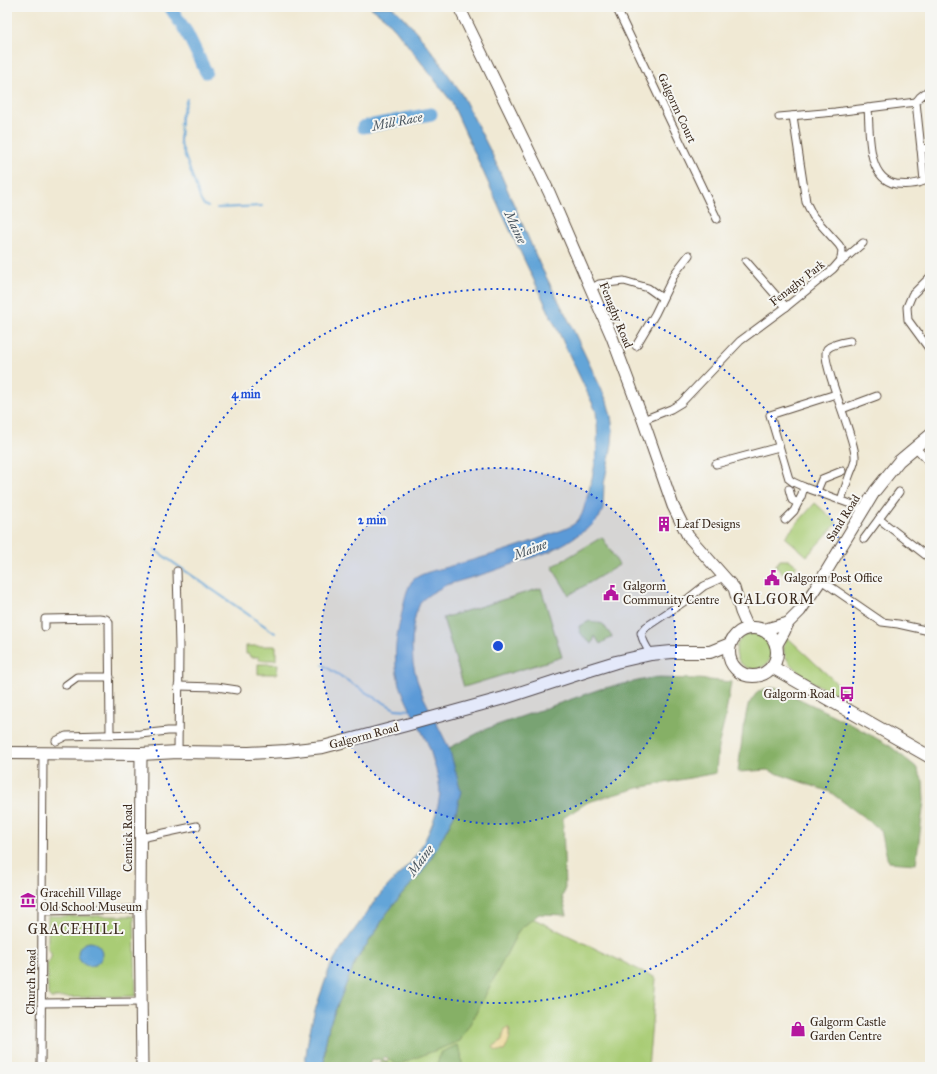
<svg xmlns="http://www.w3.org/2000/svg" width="937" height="1074" font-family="'IM FELL Great Primer',serif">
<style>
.green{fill:#a9cc75;stroke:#727b4a}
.forest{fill:#86b066;stroke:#606d42}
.sand{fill:#eeda9e;stroke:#94825e}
.water{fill:#64a5d8;stroke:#50687b}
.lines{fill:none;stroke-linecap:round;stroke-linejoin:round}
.stream{stroke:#64a5d8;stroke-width:2}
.river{stroke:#64a5d8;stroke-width:13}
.street-casing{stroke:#564739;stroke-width:9}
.secondary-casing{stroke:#564739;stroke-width:13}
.primary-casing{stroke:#564739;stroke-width:14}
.street{stroke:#fff;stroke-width:7}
.secondary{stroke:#fff;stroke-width:11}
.primary{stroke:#fff;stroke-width:12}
.ring{fill:none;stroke:#1d4ed8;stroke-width:2;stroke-dasharray:2 4}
.labels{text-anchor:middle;stroke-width:4;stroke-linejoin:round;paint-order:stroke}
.street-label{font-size:12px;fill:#3b2a1e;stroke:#f6f6f2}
.poi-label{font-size:12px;fill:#3b2a1e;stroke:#f6f6f2;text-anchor:start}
.water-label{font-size:13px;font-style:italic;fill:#49555f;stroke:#f6f6f2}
.quarter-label{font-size:14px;letter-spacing:1px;fill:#3b2a1e;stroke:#f6f6f2}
.centre{fill:#1d4ed8;stroke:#f6f6f2;stroke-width:2}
.ring-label{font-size:12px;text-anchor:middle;font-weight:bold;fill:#1d4ed8;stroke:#f6f6f2;stroke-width:4;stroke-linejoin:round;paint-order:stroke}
</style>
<rect width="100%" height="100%" fill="#f6f6f2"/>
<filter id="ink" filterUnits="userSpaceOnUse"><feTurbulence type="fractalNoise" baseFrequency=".025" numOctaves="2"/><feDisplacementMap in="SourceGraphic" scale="8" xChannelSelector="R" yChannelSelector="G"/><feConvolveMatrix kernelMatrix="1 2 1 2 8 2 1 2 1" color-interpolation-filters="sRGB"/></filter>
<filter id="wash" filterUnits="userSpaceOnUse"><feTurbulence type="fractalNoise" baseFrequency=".012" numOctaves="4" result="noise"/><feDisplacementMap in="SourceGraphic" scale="16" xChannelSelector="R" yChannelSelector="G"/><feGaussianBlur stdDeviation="0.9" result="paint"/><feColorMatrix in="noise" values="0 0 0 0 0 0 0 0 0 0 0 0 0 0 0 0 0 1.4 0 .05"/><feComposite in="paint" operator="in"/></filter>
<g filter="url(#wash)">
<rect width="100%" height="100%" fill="#f0e9d4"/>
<g class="green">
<path d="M815 503 837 523 807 556 785 537Z"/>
<path d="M602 537 619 565 569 595 552 567Z"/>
<path d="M780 560H790L797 566 787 577 775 566Z"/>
<path d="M541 588 562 657 464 687 443 618Z"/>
<path d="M590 621 603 624 612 637 600 644 595 636 592 644C586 640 579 634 579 626Z"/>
<circle cx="754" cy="651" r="18"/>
<path d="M787 637 844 690 842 695C836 693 830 691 825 689 812 682 787 667 784 652 783 647 785 642 787 637Z"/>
<path d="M246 646H276V660H259V657H250L249 654H246Z"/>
<path d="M258 664H278L277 674H258Z"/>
<path d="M522 913 656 978 648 1067H367L461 1035Z"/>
<path d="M48 916H134L136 996 51 998 48 995 47 963C52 959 53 953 48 949Z"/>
</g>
<g class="forest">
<path d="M652 678 698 679 731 682 725 719 718 747 716 773 638 788 588 802 563 818 565 891 562 896 567 915 539 914 519 930 474 1017 460 1041 397 1065 386 1057 382 1058 390 1065 379 1059 370 1061V1067H324L325 1046 329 1026 356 960 374 934 387 913 405 891 421 874 429 862 456 812 457 778 449 748 486 729 569 700 600 689Z"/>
<path d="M775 687 849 723 890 746 916 767 923 781 924 801 916 864 888 862 881 830 830 792 767 770 738 772 743 730 748 705 758 691Z"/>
<path d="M457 1045 461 1053 462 1064 464 1067H433L438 1062 440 1053Z"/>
</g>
<path class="sand" d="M507 1028H509C512 1035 508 1045 504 1051H498L495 1050 493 1047 502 1040 505 1029Z"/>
<g class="water">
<path d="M370 7H392L398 12 415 30 437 58 462 95 492 154 540 265 568 319 607 401 611 416 613 430 612 444 604 484 603 509 599 518 590 527 567 542 551 551 487 573 446 585 430 594 421 601 416 613 413 627 412 646 413 663 417 680 423 696 449 748 461 791 456 812 429 862 421 874 405 891 387 913 374 934 356 960 329 1026 325 1046 324 1067H305C307 1038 313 1014 323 987 326 979 328 971 332 963 339 951 347 940 355 929 362 920 368 911 374 902 385 887 399 876 411 862 425 844 437 818 440 794 440 786 438 777 436 770 433 761 431 751 427 742 417 721 404 701 398 678 393 659 396 636 401 617 403 607 406 589 412 581 420 572 442 569 454 565 486 557 518 547 549 535 558 531 572 528 578 520 583 515 584 507 586 501 595 470 600 443 596 411L501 211 451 101 396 30 385 18Z"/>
<circle cx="90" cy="954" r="12"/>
</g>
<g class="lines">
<g class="stream">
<path d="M187 99 181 117 180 142 201 201 204 205 208 207"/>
<path d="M217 208 262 206"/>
<path d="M155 550 275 633"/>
<path d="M323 665 367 693 395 709 411 710"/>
</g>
<g class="river">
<path d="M170 7 187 33 206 72"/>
<path d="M363 127 431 114"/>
</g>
</g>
</g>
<g filter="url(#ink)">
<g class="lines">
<defs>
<g id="street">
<path d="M616 7 717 219"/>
<path d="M868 108 916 102"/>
<path d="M779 117 835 112 868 108C870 132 866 178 896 184 906 185 915 185 924 181L921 149 930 148"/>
<path d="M921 149 916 102 920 97 930 89"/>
<path d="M746 261 786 307"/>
<path d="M841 262 863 243"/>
<path d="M930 277 912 295 907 307 908 320 930 350"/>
<path d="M591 289 599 284 624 281 648 288 662 298"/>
<path d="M636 346 655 314 675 273 689 255"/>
<path d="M836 394 770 415 789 479 793 482 804 487 856 506 864 510"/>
<path d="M842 409 877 396"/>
<path d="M643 420 671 409 681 403 740 341 786 307 833 269 840 261 841 258 842 250 839 245 813 216 806 202 793 116"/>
<path d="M915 447 930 463"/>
<path d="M716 464 779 447"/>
<path d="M789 489 792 500 798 503"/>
<path d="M817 491 822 479 842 471"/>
<path d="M841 500C844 491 847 482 850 474 852 468 856 462 855 456 855 437 819 359 827 349 831 345 844 342 850 341"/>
<path d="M879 519 928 557 930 556"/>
<path d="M785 520 794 511 801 497 804 487"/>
<path d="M864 539 899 492"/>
<path d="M177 571 179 647 178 752"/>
<path d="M821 580 882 622 898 624 925 630 930 633"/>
<path d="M45 627V619L99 618 106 619 109 622 110 734"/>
<path d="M651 654C646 647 643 642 641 633L646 627 685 601 704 586 724 577"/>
<path d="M66 685 77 677H110"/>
<path d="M178 686 217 687 237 690"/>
<path d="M56 741 66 736 140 734 168 731H178"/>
<path d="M141 838 197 826"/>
<path d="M43 911 140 909"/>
<path d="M41 1003 141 1002"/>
<path d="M41 1067 43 753"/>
</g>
<g id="secondary">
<path d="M459 7 549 192 591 289 612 337 643 420 673 506 688 536 734 588 741 612 748 628"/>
<path d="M762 630 788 623"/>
<path d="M776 646 784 632 788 623 800 611 821 580 875 491 899 461 930 435"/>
<path d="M141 754 140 909 142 1067"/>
</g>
<g id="primary">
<circle cx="753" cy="652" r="24"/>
<path d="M772 667 930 757"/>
<path d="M7 753 141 754 178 752 249 753 287 751 323 747 406 725 504 698 590 670 616 662 651 654 672 652H710L730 644"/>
</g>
</defs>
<use href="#street" class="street-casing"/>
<use href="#secondary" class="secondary-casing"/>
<use href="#primary" class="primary-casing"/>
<use href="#street" class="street"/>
<use href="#secondary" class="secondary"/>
<use href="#primary" class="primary"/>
</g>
</g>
<circle cx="498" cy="646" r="178" fill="#1d4ed8" fill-opacity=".12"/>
<g class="ring">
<circle cx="498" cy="646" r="178"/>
<circle cx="498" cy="646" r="357"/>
</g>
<defs>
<symbol id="building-bare" viewBox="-9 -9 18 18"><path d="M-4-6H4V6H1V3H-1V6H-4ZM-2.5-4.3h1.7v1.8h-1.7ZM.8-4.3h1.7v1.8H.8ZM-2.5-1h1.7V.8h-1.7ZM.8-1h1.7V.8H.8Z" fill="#b5179e" stroke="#f6f6f2" stroke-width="2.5" paint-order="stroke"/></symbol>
<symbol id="civic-bare" viewBox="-9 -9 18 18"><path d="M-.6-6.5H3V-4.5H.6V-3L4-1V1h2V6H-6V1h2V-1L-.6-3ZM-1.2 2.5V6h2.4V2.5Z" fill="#b5179e" stroke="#f6f6f2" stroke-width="2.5" paint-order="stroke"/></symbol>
<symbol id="bus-bare" viewBox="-9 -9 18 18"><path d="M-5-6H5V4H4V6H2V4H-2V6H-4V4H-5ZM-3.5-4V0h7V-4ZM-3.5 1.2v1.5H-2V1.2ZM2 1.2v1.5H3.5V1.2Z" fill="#b5179e" stroke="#f6f6f2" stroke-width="2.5" paint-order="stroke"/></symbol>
<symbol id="museum-bare" viewBox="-9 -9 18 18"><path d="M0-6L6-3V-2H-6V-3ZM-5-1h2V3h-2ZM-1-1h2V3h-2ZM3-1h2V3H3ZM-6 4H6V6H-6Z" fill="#b5179e" stroke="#f6f6f2" stroke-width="2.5" paint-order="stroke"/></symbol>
<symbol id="shop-bare" viewBox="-9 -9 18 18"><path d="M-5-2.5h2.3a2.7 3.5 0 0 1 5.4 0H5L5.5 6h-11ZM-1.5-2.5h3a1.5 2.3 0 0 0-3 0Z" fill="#b5179e" stroke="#f6f6f2" stroke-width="2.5" paint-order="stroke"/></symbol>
</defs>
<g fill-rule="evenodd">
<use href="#building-bare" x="653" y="513" width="22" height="22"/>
<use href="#civic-bare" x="761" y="567" width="22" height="22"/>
<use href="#civic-bare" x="600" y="582" width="22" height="22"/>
<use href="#bus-bare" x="836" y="683" width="22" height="22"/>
<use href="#museum-bare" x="17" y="889" width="22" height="22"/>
<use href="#shop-bare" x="787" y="1018" width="22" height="22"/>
</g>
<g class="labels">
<g class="street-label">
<text transform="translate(677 108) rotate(65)" y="4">Galgorm Court</text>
<text transform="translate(797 283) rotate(-38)" y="4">Fenaghy Park</text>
<text transform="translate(616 315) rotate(68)" y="4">Fenaghy Road</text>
<text transform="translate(843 518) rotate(-58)" y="4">Sand Road</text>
<text transform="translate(364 736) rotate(-15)" y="4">Galgorm Road</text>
<text transform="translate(128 838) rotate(-90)" y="4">Cennick Road</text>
<text transform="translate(31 982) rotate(-89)" y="4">Church Road</text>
</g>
<g class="poi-label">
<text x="676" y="528">Leaf Designs</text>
<text x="784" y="582">Galgorm Post Office</text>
<text x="623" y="590">Galgorm<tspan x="623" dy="14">Community Centre</tspan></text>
<text x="835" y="698" text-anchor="end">Galgorm Road</text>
<text x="40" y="897">Gracehill Village<tspan x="40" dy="14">Old School Museum</tspan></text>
<text x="810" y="1026">Galgorm Castle<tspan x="810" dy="14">Garden Centre</tspan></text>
</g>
<g class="water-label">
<text transform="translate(397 121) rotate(-11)" y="5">Mill Race</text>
<text transform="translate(516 227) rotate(65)" y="5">Maine</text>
<text transform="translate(530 549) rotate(-21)" y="5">Maine</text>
<text transform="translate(420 860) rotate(-53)" y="5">Maine</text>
</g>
<g class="quarter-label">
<text x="774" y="604">GALGORM</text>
<text x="76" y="934">GRACEHILL</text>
</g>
</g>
<circle cx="498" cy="646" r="6" class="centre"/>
<g class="ring-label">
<text x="246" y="398">4 min</text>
<text x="372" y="524">2 min</text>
</g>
<rect width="937" height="1074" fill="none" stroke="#f6f6f2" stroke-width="24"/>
</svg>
